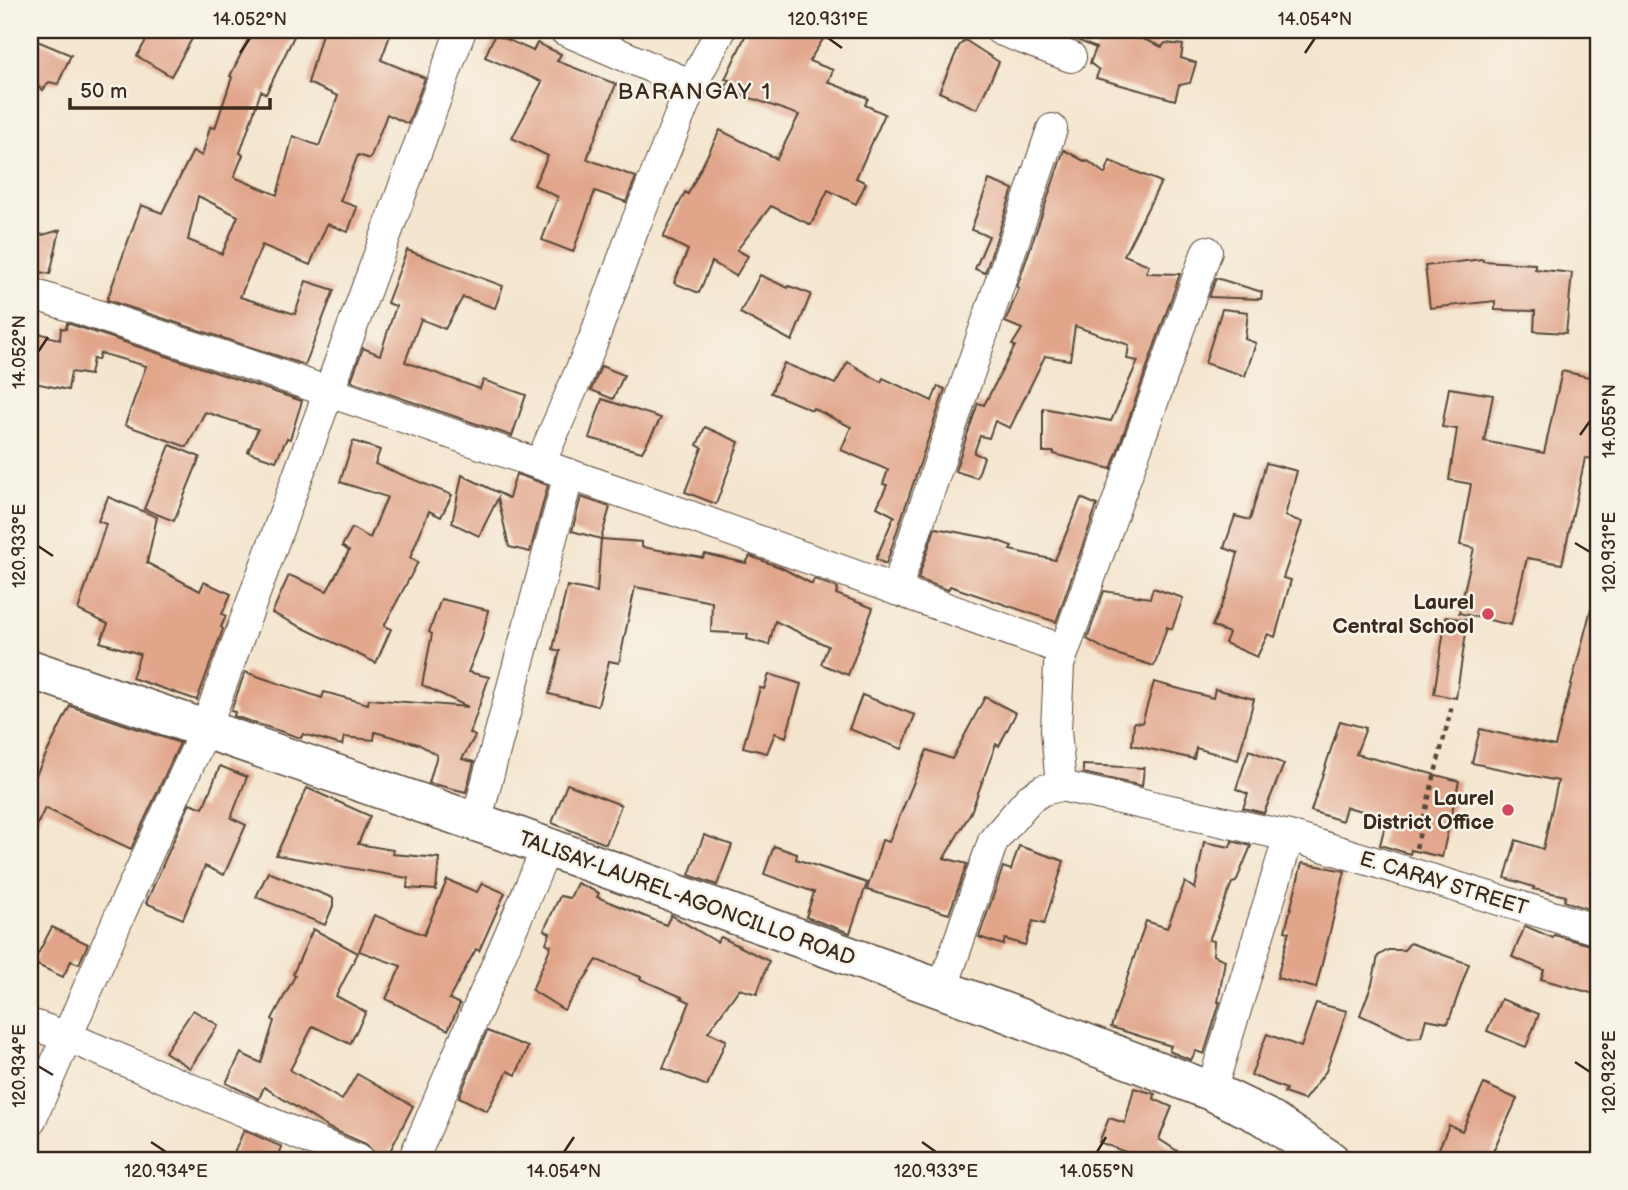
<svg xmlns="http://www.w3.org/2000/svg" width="1628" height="1190" font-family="'Balsamiq Sans',sans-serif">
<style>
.building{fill:#e1a58a;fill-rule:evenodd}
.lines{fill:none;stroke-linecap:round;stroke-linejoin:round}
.minor-casing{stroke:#574638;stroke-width:32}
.major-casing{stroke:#574638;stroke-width:41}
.path{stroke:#574638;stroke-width:4.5;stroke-dasharray:5 5;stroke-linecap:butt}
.minor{stroke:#fff;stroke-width:30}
.major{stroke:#fff;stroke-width:38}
.ticks{fill:none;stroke:#3b2a1e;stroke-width:2.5}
.poi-dot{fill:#d1495b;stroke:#f7f3e8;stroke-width:2.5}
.labels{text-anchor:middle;stroke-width:5;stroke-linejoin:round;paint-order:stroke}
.poi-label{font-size:21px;font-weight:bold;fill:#3b2a1e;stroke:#f7f3e8;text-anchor:end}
.street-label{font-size:21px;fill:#3b2a1e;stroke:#f7f3e8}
.neighbourhood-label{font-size:23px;letter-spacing:2px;fill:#3b2a1e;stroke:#f7f3e8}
.neatline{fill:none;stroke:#3b2a1e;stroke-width:2.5}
.ticks-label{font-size:18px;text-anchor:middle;fill:#3b2a1e}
</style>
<rect width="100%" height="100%" fill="#f7f3e8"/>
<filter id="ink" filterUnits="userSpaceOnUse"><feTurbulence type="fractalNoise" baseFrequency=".0143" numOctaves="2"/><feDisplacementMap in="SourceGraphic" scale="14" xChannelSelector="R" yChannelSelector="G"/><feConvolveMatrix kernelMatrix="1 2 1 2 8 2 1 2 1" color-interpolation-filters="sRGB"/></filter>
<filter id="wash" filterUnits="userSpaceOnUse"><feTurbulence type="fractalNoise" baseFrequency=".00686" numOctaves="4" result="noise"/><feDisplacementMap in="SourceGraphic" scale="28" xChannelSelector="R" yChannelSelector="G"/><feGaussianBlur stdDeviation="1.57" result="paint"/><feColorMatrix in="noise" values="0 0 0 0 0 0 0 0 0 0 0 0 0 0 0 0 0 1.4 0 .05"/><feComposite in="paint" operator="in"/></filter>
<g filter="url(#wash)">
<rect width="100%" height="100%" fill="#f4e5ce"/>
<g id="blocks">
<g class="building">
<path d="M152 30H197L171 76 137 56Z"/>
<path d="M253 30H297L266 94 261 91 240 153 243 155 234 177 277 195 293 136 319 146 338 96 308 83 323 30H392L381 60 425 78 408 124 387 114 370 159 358 155 340 201 357 207 348 232 327 224 310 265 262 245 240 297 295 314 306 281 334 290 305 365 107 300 141 205 162 213 193 151 202 156 210 127 215 128 232 77 230 76ZM198 196 238 216 222 254 188 240Z"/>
<path d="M748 30H829L809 61 833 70 828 82 868 98 865 105 885 114 856 178 866 183 856 204 828 190 811 225 771 206 737 250 748 256 736 276 712 262 699 293 674 283 688 250 663 237 685 192 688 194 720 130 777 159 799 115 725 89 729 80 725 79Z"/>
<path d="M1054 30H1122L1162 47 1165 43 1183 45 1181 58 1196 63 1190 83 1179 85 1175 100 1096 78 1099 70 1090 63 1096 48Z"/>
<path d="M495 34 533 51 537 43 561 54 557 61 616 84 587 159 636 177 626 202 595 191 573 252 542 240 558 197 534 185 548 156 512 138 542 82 485 57Z"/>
<path d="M30 38 71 55 58 84 49 82 43 90 30 80Z"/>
<path d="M965 40 999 62 977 109 939 92 959 46Z"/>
<path d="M1064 150 1086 162 1088 161 1105 174 1110 161 1161 182 1124 255 1149 265 1146 273 1180 274 1111 469 1054 454V452H1043V408L1111 421 1138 361 1127 359 1129 345 1075 326 1070 360 1045 356 1010 428 995 421 989 438 980 436 974 453 984 457 977 478 955 471 978 403 984 405 1015 346 1012 345 1022 329 1005 322 1019 288 1017 287Z"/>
<path d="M989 180 1013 189 985 273 975 269 989 236 971 230Z"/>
<path d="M60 230 50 274 30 270V231L43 235Z"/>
<path d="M407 250 503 286 495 308 463 297 445 329 421 319 405 362 480 389 483 380 526 395 512 436 351 381 363 348 380 355 396 306 387 303Z"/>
<path d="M1483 259V261L1535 264V269L1572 273 1566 333 1534 331 1535 311 1495 310V301L1430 308 1425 266Z"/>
<path d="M760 275 788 288 789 286 811 294 792 341 740 313Z"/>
<path d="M1216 278 1262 292 1261 299 1209 297Z"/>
<path d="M1222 309 1248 312 1245 339 1256 343 1245 376 1205 363Z"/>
<path d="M67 323 302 401 290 439 287 438 276 461 248 452 258 429 205 412 187 447 125 425 146 366 100 353 98 360 93 359 90 375 71 372 68 390 30 382V330L60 340 61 328 66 329Z"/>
<path d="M848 362 881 382 883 378 932 401 938 386 945 389 886 564 876 559 894 516 896 517 877 507 887 485 883 484 888 470 841 450 851 427 813 408 812 410 771 393 784 363 835 384Z"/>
<path d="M601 366 624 375 613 399 591 390Z"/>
<path d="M1562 371 1598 379V459L1585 458 1562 564 1527 558 1511 625 1459 613 1474 548 1460 545 1471 484 1449 480 1457 429 1442 427 1449 388 1493 395 1484 441 1544 453Z"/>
<path d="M602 399 661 418 642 452 589 438Z"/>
<path d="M705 427 739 442 716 504 685 492 702 448 697 445Z"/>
<path d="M353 441 380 450 375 464 452 495 441 517 429 511 410 558 418 562 384 626 391 629 376 663 272 613 289 575 327 591 349 551 342 546 352 528 370 538 387 497 340 482Z"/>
<path d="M170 445 200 457 174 521 144 509Z"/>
<path d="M1266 463 1297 471 1285 516 1302 522 1283 578 1291 580 1275 637 1268 634 1257 657 1225 643 1229 633 1212 626 1228 591 1238 553 1224 548 1235 516 1250 520Z"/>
<path d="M516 474 548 485 530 552 509 547 498 498 479 536 452 523 462 475 509 498Z"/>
<path d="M108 497 157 517 147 563 200 591 204 582 231 594 222 614 226 616 221 627 223 629 197 700 132 678 140 654 100 642 108 624 78 610 106 524 98 521Z"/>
<path d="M581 497 610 507 601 539 572 531Z"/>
<path d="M1081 498 1097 505 1056 622 950 586 948 590 918 579 935 528 993 539 1012 546 1010 550 1055 560Z"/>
<path d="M601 539 642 542V547L703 558 705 554 746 563 750 556 782 568 812 584 814 579 838 588 836 594 873 608 848 675 821 664 828 646 775 621 769 645 747 639 748 634 711 632 712 602 635 587 619 663 609 661 598 706 549 694 560 651 553 649 567 586 597 592Z"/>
<path d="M1153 588 1183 598 1172 629 1167 627 1154 666 1110 652 1087 639 1104 591 1150 598Z"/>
<path d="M441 599 488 610 482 638 468 672 489 677 470 733 475 736 462 759 474 762 466 792 429 783 437 755 418 744 375 732 374 740 344 737 342 745 303 734 301 738 234 716 235 712 231 711 245 672 322 698 324 692 368 704 369 699 468 707 422 685 432 634 429 632Z"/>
<path d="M1591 609 1598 610V912L1564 901 1566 896 1533 889 1534 887 1505 878 1516 840 1543 849 1558 781 1472 763 1480 729 1555 746Z"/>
<path d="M1446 617 1468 620 1456 698 1434 694Z"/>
<path d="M769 674 801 684 786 737 775 733 767 753 743 747 760 688 764 689Z"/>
<path d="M1154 682 1213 698 1215 689 1254 699 1238 760 1196 748 1194 759 1132 745 1134 722 1142 723Z"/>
<path d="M862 695 915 715 902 749 849 729Z"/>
<path d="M985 697 1016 713 999 746 996 744 971 812 944 858 967 864 949 914 867 890 882 840 889 842 927 750 952 759Z"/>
<path d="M70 706 180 743 131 849 45 808 30 840V787Z"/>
<path d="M1340 721 1366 728 1356 754 1459 781 1442 857 1411 850 1410 854 1380 845 1387 817 1346 807 1342 821 1311 811Z"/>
<path d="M1249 750 1284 764 1264 813 1243 808 1248 794 1236 789Z"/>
<path d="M1083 765 1144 768 1142 786 1083 773Z"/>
<path d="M220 766 247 777 231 818 246 825 224 875 205 866 183 919 146 903 190 803 203 808Z"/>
<path d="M567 784 621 805 606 844 552 823Z"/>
<path d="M307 788 370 816 358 844 393 850 392 854 439 858 436 890 407 888 408 878 276 855Z"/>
<path d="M704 835 732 845 717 885 689 875Z"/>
<path d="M1232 841 1251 846 1236 882 1232 883 1209 940 1214 941 1213 955 1225 960 1218 1002H1220L1204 1054 1196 1051 1191 1060 1169 1051 1171 1046 1111 1027 1146 921 1167 928 1185 882 1195 889 1204 842 1230 847Z"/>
<path d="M774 846 797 854 796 859 867 883 850 933 806 917 814 892 764 874Z"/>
<path d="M1019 846 1064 861 1044 924 1033 921 1025 945 1005 939 1003 945 979 937 1003 867 1011 870Z"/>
<path d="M1302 863 1345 871 1316 988 1277 978 1289 932 1285 931Z"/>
<path d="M268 872 333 898V906L325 925 256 897Z"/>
<path d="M447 880 477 892 482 883 505 893 479 951 476 949 449 999 460 1004 448 1030 386 999 401 966 359 951 374 915 424 935Z"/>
<path d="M577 883 599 893 597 897 666 925 671 915 717 942 721 937 769 961 757 994 739 989 708 1032 726 1040 707 1086 663 1068 690 1002 681 998 682 997 640 979 641 977 597 960 564 1010 532 990 551 946 546 943 550 933 544 930 560 896 570 898Z"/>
<path d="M1525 926 1553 938 1554 935 1598 947V995L1541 979 1544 970 1512 957Z"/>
<path d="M52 927 88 944 79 964 71 961 63 977 33 963Z"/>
<path d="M313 929 358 953 336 996 366 1012 350 1044 313 1026 290 1070 342 1100 357 1074 413 1106 387 1157 374 1153 366 1144 329 1128 264 1087 259 1099 226 1083 241 1053 261 1063 274 1021 272 1019 295 976 293 974Z"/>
<path d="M1410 943 1469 964 1448 1023 1426 1019 1421 1037 1409 1038 1360 1015 1372 984 1378 956 1388 950H1404Z"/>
<path d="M1501 999 1539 1014 1526 1047 1487 1031Z"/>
<path d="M1316 1003 1347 1011 1326 1071 1304 1100 1284 1093 1286 1089 1251 1075 1267 1034 1301 1047Z"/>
<path d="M193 1010 218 1025 190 1068 165 1052Z"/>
<path d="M487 1031 528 1047 516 1075 508 1071 487 1111 459 1097Z"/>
<path d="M1484 1084 1517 1099 1489 1160H1434L1449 1125 1462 1131Z"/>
<path d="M1134 1088 1155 1094 1154 1099 1172 1107 1159 1139 1191 1160H1146L1099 1142 1109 1118 1125 1123Z"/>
<path d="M244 1130 282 1147 277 1160H231Z"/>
</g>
</g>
</g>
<g filter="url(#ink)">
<use href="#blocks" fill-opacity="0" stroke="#574638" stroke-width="2"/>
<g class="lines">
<defs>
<g id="minor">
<path d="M564 30 692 85"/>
<path d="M1000 30 1071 57"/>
<path d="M30 293 262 369 659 505 1064 650"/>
<path d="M540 464 593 341 634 228 692 85 721 30"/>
<path d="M896 590 1052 129"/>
<path d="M1061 786 1056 730 1059 665 1207 251"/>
<path d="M476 822 569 474"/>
<path d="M942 990 993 841 1029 799 1043 790 1061 786 1289 836 1598 930"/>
<path d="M30 1024 68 1037 359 1160"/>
<path d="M1211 1091 1289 836"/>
<path d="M30 1122 122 910 205 730 461 30"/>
<path d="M413 1160 547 847"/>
</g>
<path id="major" d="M30 669 511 834 1002 1011 1211 1091 1265 1117 1330 1160"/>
</defs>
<use href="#minor" class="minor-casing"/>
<use href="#major" class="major-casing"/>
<path class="path" d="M1416 848 1452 706"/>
<use href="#minor" class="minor"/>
<use href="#major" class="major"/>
</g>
</g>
<path class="ticks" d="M828 38 842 48M240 53 250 38M1305 53 1315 38M38 352 48 337M1580 435 1590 421M1575 543 1590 552M38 546 53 556M1575 1062 1590 1072M38 1066 53 1075M151 1142 166 1152M922 1142 936 1152M564 1152 574 1137M1097 1152 1106 1137"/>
<g class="poi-dot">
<circle cx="1488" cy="614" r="7"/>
<circle cx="1508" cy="810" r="7"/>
</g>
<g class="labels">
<g class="poi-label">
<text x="1474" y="609">Laurel<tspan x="1474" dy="24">Central School</tspan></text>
<text x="1494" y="805">Laurel<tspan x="1494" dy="24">District Office</tspan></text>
</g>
<g class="street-label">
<text transform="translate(1444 883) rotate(17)" y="7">E. CARAY STREET</text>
<text transform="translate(687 898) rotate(20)" y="7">TALISAY-LAUREL-AGONCILLO ROAD</text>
</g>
<g class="neighbourhood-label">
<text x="695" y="99">BARANGAY 1</text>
</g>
</g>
<rect width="1628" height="1190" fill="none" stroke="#f7f3e8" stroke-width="77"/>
<path d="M70 98v10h200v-10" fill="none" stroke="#3b2a1e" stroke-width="3.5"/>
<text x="80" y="98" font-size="21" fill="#3b2a1e" stroke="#f7f3e8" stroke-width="5" paint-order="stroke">50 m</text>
<rect x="38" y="38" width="1552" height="1114" class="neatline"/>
<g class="ticks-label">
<text x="250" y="25">14.052°N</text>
<text x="828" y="25">120.931°E</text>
<text x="1315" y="25">14.054°N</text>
<text transform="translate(19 352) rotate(-90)" y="6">14.052°N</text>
<text transform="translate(1609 421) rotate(-90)" y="6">14.055°N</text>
<text transform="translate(19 546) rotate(-90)" y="6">120.933°E</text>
<text transform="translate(1609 552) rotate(-90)" y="6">120.931°E</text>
<text transform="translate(19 1066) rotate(-90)" y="6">120.934°E</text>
<text transform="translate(1609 1072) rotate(-90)" y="6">120.932°E</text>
<text x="166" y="1177">120.934°E</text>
<text x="564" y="1177">14.054°N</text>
<text x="936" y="1177">120.933°E</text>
<text x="1097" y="1177">14.055°N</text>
</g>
</svg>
